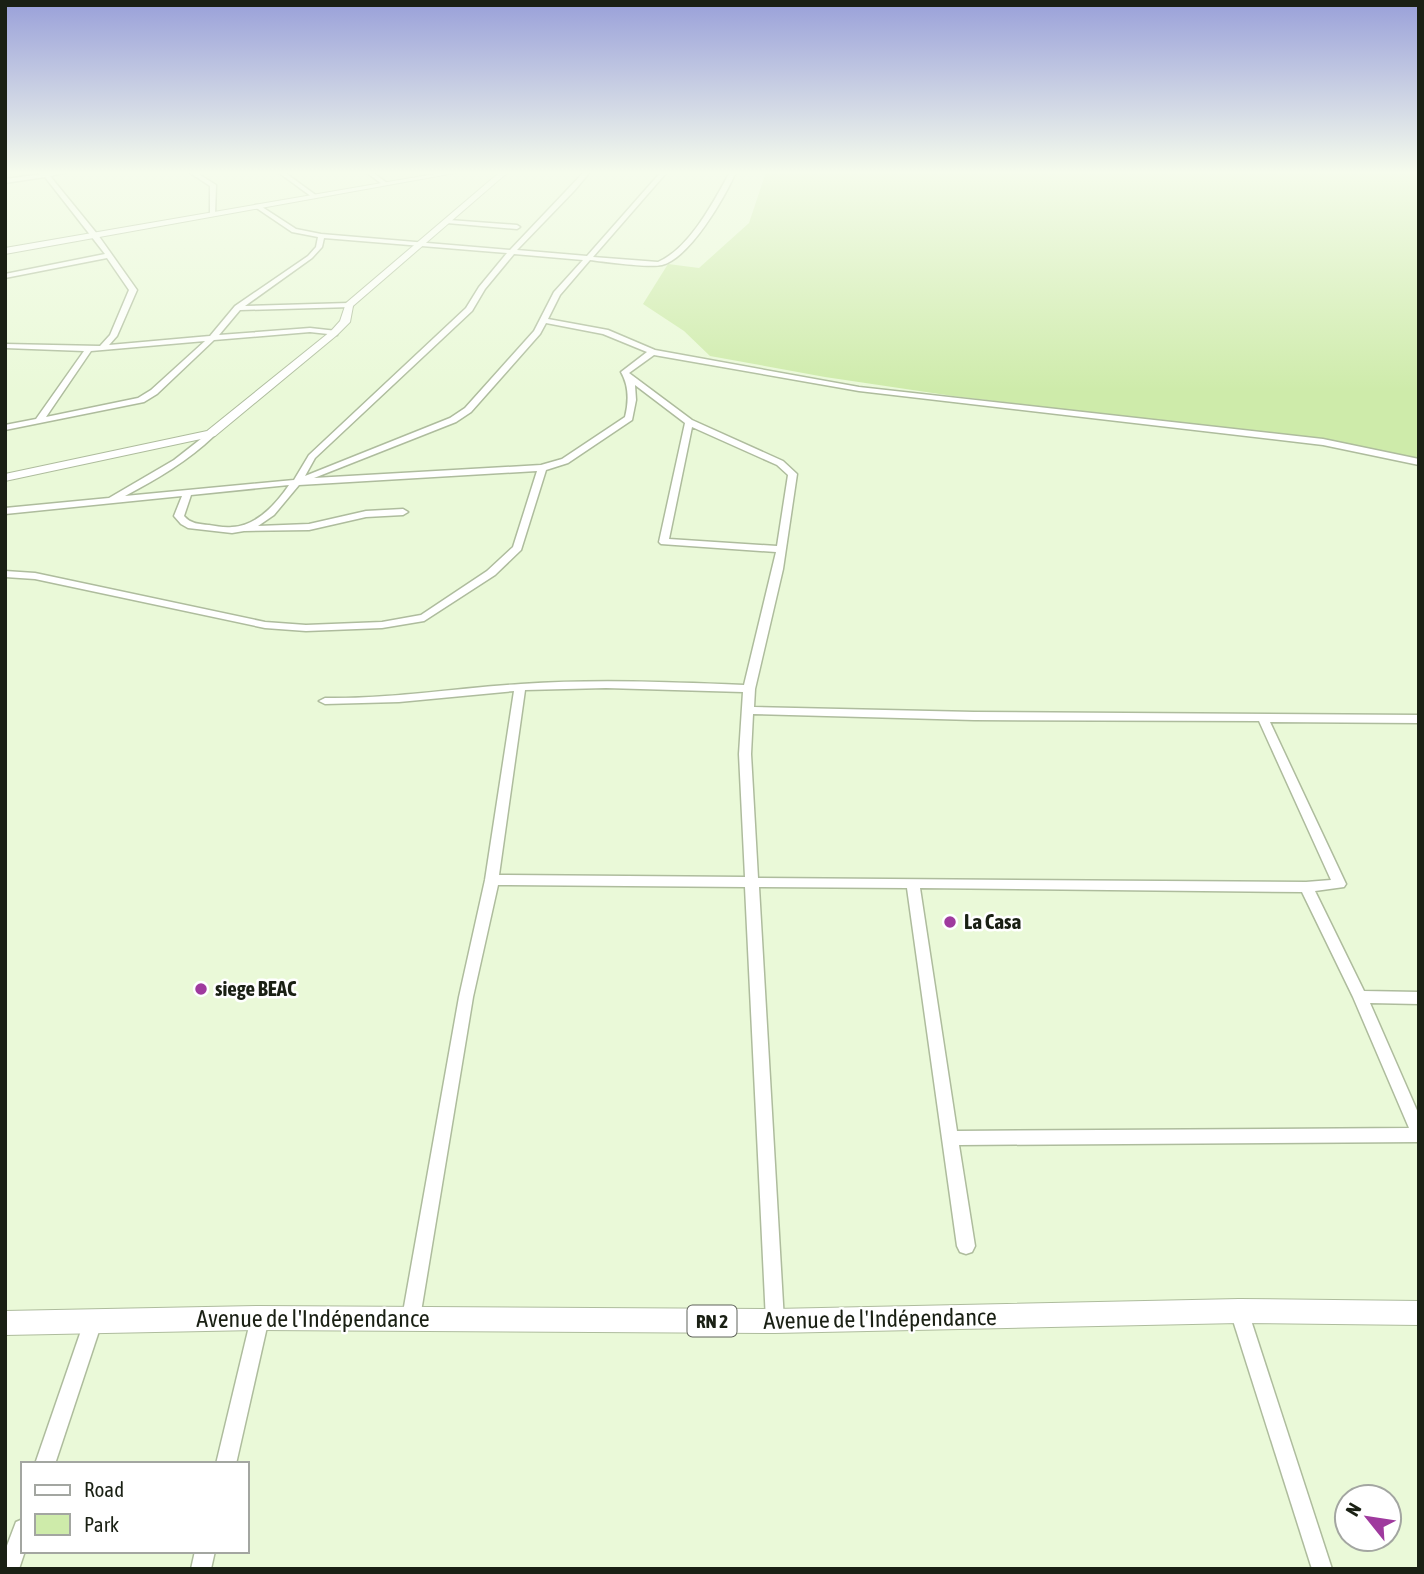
<svg xmlns="http://www.w3.org/2000/svg" width="1424" height="1574" font-family="'Asap Condensed',sans-serif">
<style>
.green{fill:#ceebaa}
.lines{fill:none;stroke-linecap:round;stroke-linejoin:round}
.street-casing{stroke:#aebc9d;stroke-width:3}
.secondary-casing{stroke:#aebc9d;stroke-width:2}
.primary-casing{stroke:#aebc9d;stroke-width:2}
.street{fill:#fff;fill-rule:evenodd}
.secondary{fill:#fff;fill-rule:evenodd}
.primary{fill:#fff;fill-rule:evenodd}
.poi-dot{fill:#9f3a9e;stroke:#fff;stroke-width:2.5}
.labels{text-anchor:middle;stroke-width:5;stroke-linejoin:round;paint-order:stroke}
.shield{fill:#fff;stroke:#5f635a;stroke-width:2}
.shield-label{font-size:19px;font-weight:bold;fill:#1a2014}
.poi-label{font-size:21px;font-weight:bold;fill:#1a2014;stroke:#fff;text-anchor:start}
.near-street-label{font-size:24px;fill:#1a2014;stroke:#fff}
</style>
<rect width="100%" height="100%" fill="#eaf9d8"/>
<path class="green" d="M766 172H1419V459L1304 438 953 396 825 377 710 356 684 331 643 304 668 264 699 268 749 223Z"/>
<g class="lines">
<defs>
<g id="street">
<path d="M41 172H67L50 176 98 235 137 290 117 336 109 345 210 336 235 306 308 256 316 247 318 237 292 232 255 207V205H259L296 229 321 234 510 250 584 172H590L574 191 517 250 587 256 661 172H667L593 257 658 262C690 248 714 201 730 172H736C725 197 690 258 662 265 649 268 606 262 590 260L560 295 548 319 608 330 655 350 859 387 1323 439 1419 459V465L1323 445 859 391 654 355 629 373 692 420 783 461 797 474 783 569 755 689 754 707 974 712 1419 715V723L1270 722 1346 884 1344 887 1315 891 1364 991 1419 992V1004L1370 1003 1419 1115V1142L959 1145 975 1246 972 1252 966 1254 960 1252 957 1246 907 888 759 887 784 1321 781 1327 775 1330 769 1327 766 1321 745 887 498 885 473 997 420 1318 417 1324 411 1326 405 1324 402 1318 459 997 485 880 514 691 399 702 325 704 319 701 325 698C391 699 455 688 521 684 595 679 670 682 744 685L776 552 661 544 659 542 685 423 635 385 636 400 632 420 568 463 546 470 521 550 495 575 424 621 382 628 306 631 265 628 35 579 5 577V571L35 573 265 622 306 625 382 622 421 615 487 571 513 547 537 471 299 485 274 515 258 526 309 524 366 511 403 509 408 512 403 515 366 517 309 530 244 531 232 533 188 528 181 524 174 516 182 496 5 514V508L109 498 174 460 211 431 214 432V436C188 461 157 479 125 496L294 480 309 455 466 308 479 287 507 253 324 238 322 247 312 258 245 306 349 303 353 305 352 307 240 310 219 335 310 328 337 331V335L310 332 214 340 157 394 144 402 5 430V425L36 419 84 351 5 348V344L100 346 110 335 129 290 107 258 5 278V274L105 254 45 177 5 183V179L42 174ZM514 254 583 260 554 292 534 331 465 408 450 418 305 476 315 458 472 311 485 289ZM546 323 603 334 647 352 621 372C629 386 629 401 625 417L562 459 541 465 314 478 456 422 471 412 540 334ZM205 341 151 390 138 398 46 417 91 351ZM692 427 777 465 788 475 777 546 669 539ZM289 485C276 504 257 526 232 527 224 528 217 526 209 525 199 524 191 524 184 516L191 495ZM606 688 743 692 739 754 745 877 499 875 525 690ZM753 714 974 720 1259 721 1331 880 1306 882 758 878 751 754ZM920 888 1302 892 1353 997 1409 1128 957 1131Z"/>
<path d="M189 172H195L216 185 215 215 210 214V186Z"/>
<path d="M278 172H284L317 196 312 197Z"/>
<path d="M366 172H372L387 183 382 184Z"/>
<path d="M449 220 517 225 520 227 517 229 447 223Z"/>
<path d="M1239 1303 1245 1305 1248 1311 1332 1569H1312L1230 1311 1233 1305Z"/>
<path d="M260 1310 266 1312 269 1318 236 1464H216L251 1318 254 1312Z"/>
<path d="M93 1313 99 1316 102 1322 55 1464H35L84 1322 87 1316Z"/>
<path d="M23 1519V1551H25L19 1569H5V1551L16 1522Z"/>
<path d="M195 1551H215L211 1569H191Z"/>
</g>
<g id="secondary">
<path d="M446 172H460L5 254V248Z"/>
<path d="M500 172H508L353 306 350 322 337 335 215 436 5 481V474L207 431 331 331 340 321 346 303Z"/>
</g>
<path id="primary" d="M1239 1299 1419 1301V1325L1239 1323 775 1333 260 1330 5 1335V1311L260 1306 775 1309Z"/>
</defs>
<use href="#street" class="street-casing"/>
<use href="#secondary" class="secondary-casing"/>
<use href="#primary" class="primary-casing"/>
<use href="#street" class="street"/>
<use href="#secondary" class="secondary"/>
<use href="#primary" class="primary"/>
</g>
<linearGradient id="sky" x2="0" y2="1"><stop stop-color="#99a0d9"/><stop offset="0.44" stop-color="#f6fced"/><stop offset="1" stop-color="#f6fced" stop-opacity="0"/></linearGradient>
<rect width="1424" height="392" fill="url(#sky)"/>
<g class="poi-dot">
<circle cx="950" cy="922" r="7"/>
<circle cx="201" cy="989" r="7"/>
</g>
<g class="labels">
<rect class="shield" x="687.5" y="1305.5" width="49" height="31" rx="5"/>
<g class="shield-label">
<text x="712" y="1328">RN 2</text>
</g>
<g class="poi-label">
<text x="964" y="929">La Casa</text>
<text x="215" y="996">siege BEAC</text>
</g>
<g class="near-street-label">
<text x="313" y="1327">Avenue de l'Indépendance</text>
<text transform="translate(880 1319) rotate(-1)" y="8">Avenue de l'Indépendance</text>
</g>
</g>
<rect width="1424" height="1574" fill="none" stroke="#1a2014" stroke-width="14"/>
<rect x="21" y="1462" width="228" height="91" fill="#ffffff" stroke="#a3a6a1" stroke-width="2"/>
<rect x="35" y="1485" width="35" height="10" fill="#ffffff" stroke="#a3a6a1" stroke-width="2"/>
<text x="84" y="1497" font-size="21" fill="#1a2014">Road</text>
<rect x="35" y="1514" width="35" height="21" fill="#ceebaa" stroke="#a3a6a1" stroke-width="2"/>
<text x="84" y="1532" font-size="21" fill="#1a2014">Park</text>
<g transform="translate(1368 1518) rotate(300)"><circle r="33" fill="#ffffff" stroke="#a3a6a1" stroke-width="2"/>
<path d="M0-5L12 26L0 18L-12 26Z" fill="#9f3a9e"/>
<text y="-10" font-size="19" font-weight="bold" text-anchor="middle" fill="#1a2014">N</text>
</g>
</svg>
